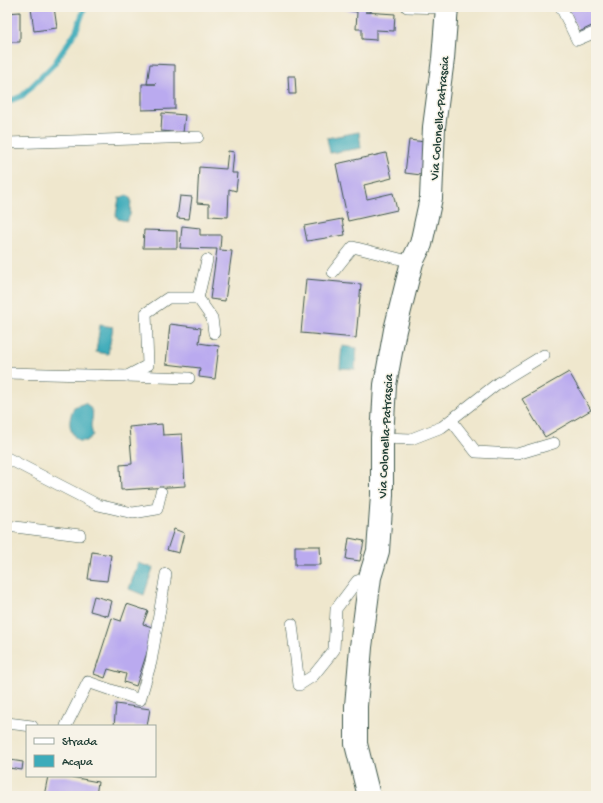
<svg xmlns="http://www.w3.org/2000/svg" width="603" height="803" font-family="'Gochi Hand',sans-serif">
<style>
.water{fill:#3cabba;stroke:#2e7477}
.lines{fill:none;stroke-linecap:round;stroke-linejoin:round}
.stream{stroke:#3cabba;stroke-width:5.5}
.building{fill:#baaaef}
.service-casing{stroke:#3e564b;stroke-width:12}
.minor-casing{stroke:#3e564b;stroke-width:24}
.service{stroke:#fff;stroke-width:11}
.minor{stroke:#fff;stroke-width:22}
.labels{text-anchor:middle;stroke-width:3;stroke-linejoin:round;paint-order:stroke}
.street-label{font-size:13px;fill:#1f3d34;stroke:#f7f3e8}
</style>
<rect width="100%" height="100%" fill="#f7f3e8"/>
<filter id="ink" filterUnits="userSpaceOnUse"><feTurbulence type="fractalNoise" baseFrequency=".025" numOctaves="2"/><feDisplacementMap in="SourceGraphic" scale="8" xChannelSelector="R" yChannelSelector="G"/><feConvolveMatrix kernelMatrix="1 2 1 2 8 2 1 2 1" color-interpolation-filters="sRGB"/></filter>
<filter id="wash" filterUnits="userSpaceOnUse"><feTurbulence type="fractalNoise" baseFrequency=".012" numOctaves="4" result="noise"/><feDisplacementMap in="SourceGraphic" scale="16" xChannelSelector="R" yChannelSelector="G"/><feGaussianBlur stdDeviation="0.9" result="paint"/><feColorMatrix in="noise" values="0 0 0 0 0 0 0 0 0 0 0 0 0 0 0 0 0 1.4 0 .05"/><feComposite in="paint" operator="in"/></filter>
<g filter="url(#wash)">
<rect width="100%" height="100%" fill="#efe7cd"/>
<g class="water">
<path d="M359 132 361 148 330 153 327 138Z"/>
<path d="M127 195 131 199 130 215 127 221 118 219 116 215 119 198Z"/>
<path d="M100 325 113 327 108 354 96 352Z"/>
<path d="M342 346 357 348 355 369 340 368Z"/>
<path d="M85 403C95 411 93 414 91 425 91 428 92 432 93 435L86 441H78C68 430 68 420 74 407Z"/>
<path d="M138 563 153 568 144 595 129 589Z"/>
</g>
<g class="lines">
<path class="stream" d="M7 102 22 96 54 64 76 31 85 7"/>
</g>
<g id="blocks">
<g class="building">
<path d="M39 7H54L57 28 34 31 31 8Z"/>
<path d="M331 7H371V12H365L395 14 394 31 376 30V40L362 39V29H356L357 12Z"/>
<path d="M567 7H596V24L579 32Z"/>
<path d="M20 12V42H7V13Z"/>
<path d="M150 64 175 65V109L142 110V84H156H147Z"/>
<path d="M288 76H295L296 94H289Z"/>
<path d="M162 113 185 115 183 133 161 131Z"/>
<path d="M409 140 425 142 421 175 405 173Z"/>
<path d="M228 151 234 152 232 173H238L236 191 229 189 228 217 209 216V204L197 203 199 167 226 169Z"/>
<path d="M386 153 392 178 364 185 367 199 393 193 397 210 348 221 336 164Z"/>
<path d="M180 196 192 197 189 219 177 218Z"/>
<path d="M342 219 345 235 307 241 304 226Z"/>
<path d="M182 226 200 228V235H221L220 250 232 251 225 301 210 299 217 249 180 248Z"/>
<path d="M144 230 177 231V248H143Z"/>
<path d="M306 279 361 284 356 338 301 333Z"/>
<path d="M170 324 201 328 199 343 219 346 215 379 199 377 200 368 166 364Z"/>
<path d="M569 372 591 410 545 437 522 399Z"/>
<path d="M162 424 163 435 182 434 185 486 121 490 120 465 132 464 129 427Z"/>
<path d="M174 529 184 533 179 553 167 550Z"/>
<path d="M349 538 364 541 360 561 346 559Z"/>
<path d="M295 546H320L321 565H295Z"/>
<path d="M92 552 111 555 107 581 88 579Z"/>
<path d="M94 596 112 601 108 616 90 611Z"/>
<path d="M127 604 148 611 143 624 155 628 136 686 124 682 126 674 108 669 105 678 94 674 112 618 121 621Z"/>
<path d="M116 704 150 709 147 726H114Z"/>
<path d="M10 760 23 762 22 770 9 768Z"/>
<path d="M48 776H66L98 782 96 796H44Z"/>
</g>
</g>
</g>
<g filter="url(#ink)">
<use href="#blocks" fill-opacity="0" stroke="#3e564b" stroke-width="1"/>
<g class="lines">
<defs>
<g id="service">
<path d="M407 7 447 8"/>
<path d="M561 7 577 40 596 32"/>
<path d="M7 143 198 137"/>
<path d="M333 272 353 247 412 262"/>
<path d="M198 298 212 318 214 333"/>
<path d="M7 373 127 376 148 365 146 313 168 298H198L207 260"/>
<path d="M127 376 189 378"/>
<path d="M451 420 476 452 517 454 554 443"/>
<path d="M382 438 411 439 442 427 498 383 544 355"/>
<path d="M7 458 98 505 133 513 157 509 161 492"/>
<path d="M7 526 80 535"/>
<path d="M292 624 299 685 313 676 334 650 336 609 357 581 370 577"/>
<path d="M7 723 32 726"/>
<path d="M66 726 88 682 140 700 151 662 166 574"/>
</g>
<path id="minor" d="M369 796 356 744V706L361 647 370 577 378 551 382 495V438L385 385 395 330 412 262 421 244 431 198 434 127 443 59 447 7"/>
</defs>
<use href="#service" class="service-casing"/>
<use href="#minor" class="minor-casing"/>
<use href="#service" class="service"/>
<use href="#minor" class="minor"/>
</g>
</g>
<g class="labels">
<g class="street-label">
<text transform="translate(438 118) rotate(-85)" y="5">Via Colonella-Patrascia</text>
<text transform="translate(384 436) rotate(-87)" y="5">Via Colonella-Patrascia</text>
</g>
</g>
<rect width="603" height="803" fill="none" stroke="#f7f3e8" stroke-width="24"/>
<rect x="26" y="725" width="130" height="52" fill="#f7f3e8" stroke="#a1aaa0"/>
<rect x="34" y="738" width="20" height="6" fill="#ffffff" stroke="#a1aaa0"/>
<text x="62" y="745" font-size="12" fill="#1f3d34">Strada</text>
<rect x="34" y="755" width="20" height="12" fill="#3cabba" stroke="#a1aaa0"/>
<text x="62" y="765" font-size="12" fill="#1f3d34">Acqua</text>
</svg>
